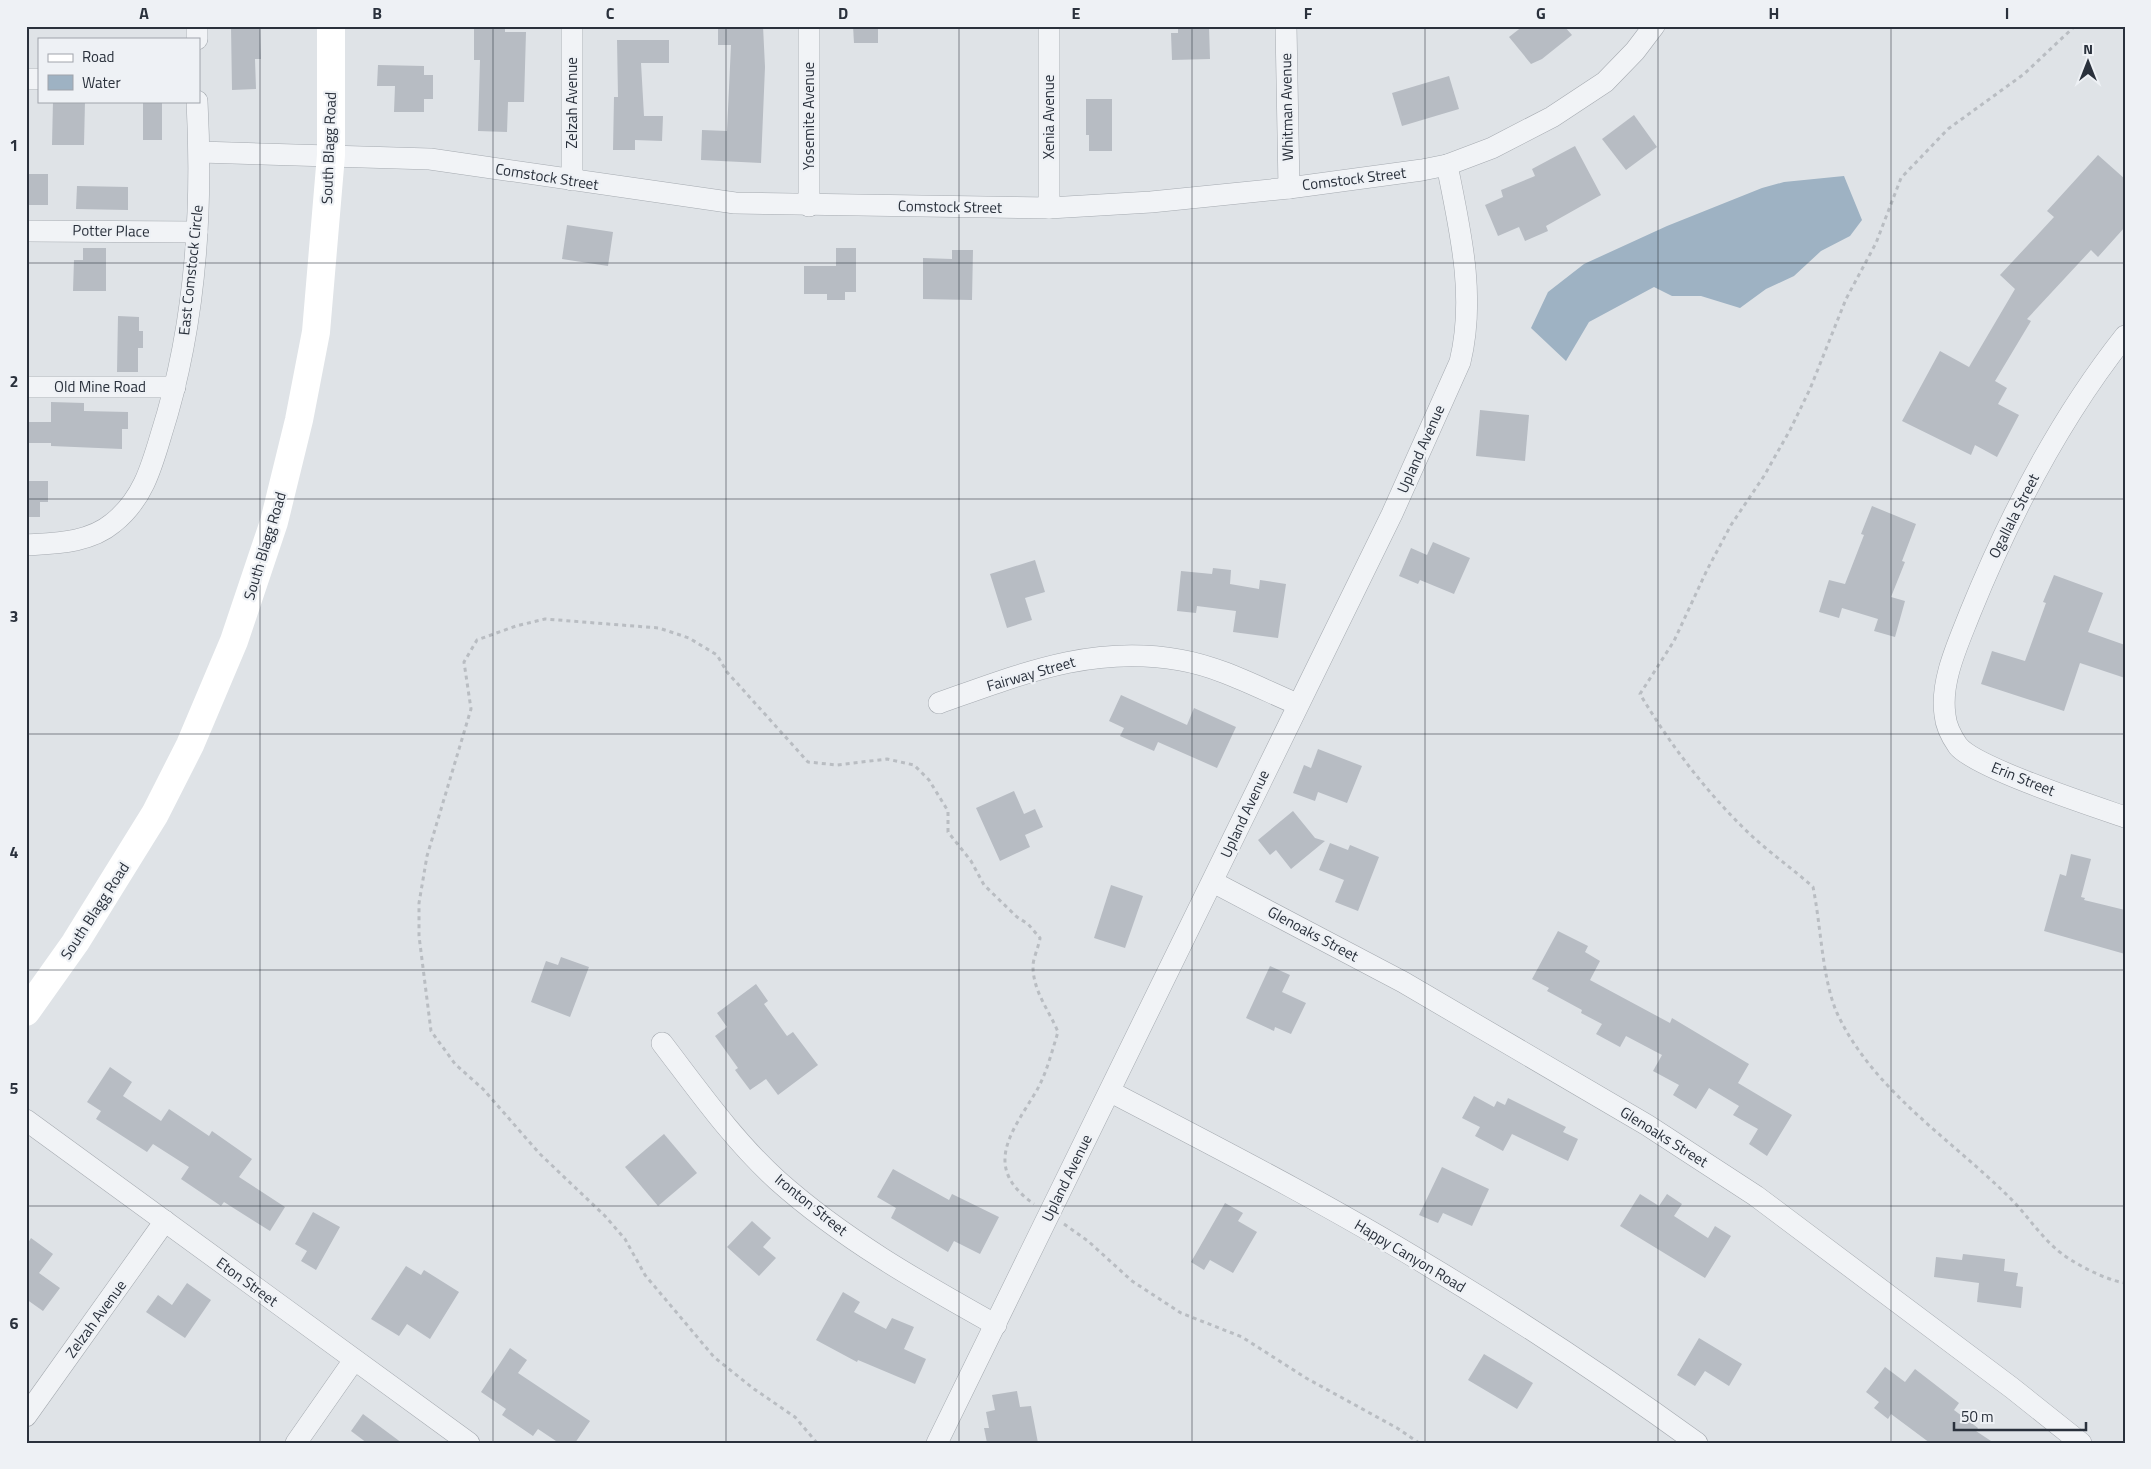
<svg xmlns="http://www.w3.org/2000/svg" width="2151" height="1469" font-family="'Titillium Web',sans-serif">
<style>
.water{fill:#9eb2c3}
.building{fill:#b7bcc3}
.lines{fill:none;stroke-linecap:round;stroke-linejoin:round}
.minor-casing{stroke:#a5aab0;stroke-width:22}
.path{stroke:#b9bdc2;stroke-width:3;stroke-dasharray:4 4;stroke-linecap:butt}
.minor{stroke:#f1f3f6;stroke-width:21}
.secondary{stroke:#fff;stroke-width:28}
.grid{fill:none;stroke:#2a313c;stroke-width:1;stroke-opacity:0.55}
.labels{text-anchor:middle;stroke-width:4.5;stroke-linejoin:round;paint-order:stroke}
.street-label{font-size:15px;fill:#2a313c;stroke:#eef1f5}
.neatline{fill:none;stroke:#2a313c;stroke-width:2}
.grid-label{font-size:16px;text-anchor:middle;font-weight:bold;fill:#2a313c}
</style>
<rect width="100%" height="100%" fill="#dfe3e7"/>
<path class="water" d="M1844 176 1862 220 1850 236 1821 251 1794 276 1766 289 1740 308 1701 296H1672L1654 287 1589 322 1566 361 1531 328 1548 292 1584 264 1667 226 1762 188 1784 182Z"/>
<g class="building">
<path d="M231 26H260L261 59H255L256 89 232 90Z"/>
<path d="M474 26H505V32H526L524 102H508L507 132 478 131 480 60H474Z"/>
<path d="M718 26H763L765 67 761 163 701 160 702 130 727 131 731 45H718Z"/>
<path d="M853 26H878V43H854Z"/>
<path d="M1178 26H1209L1210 59 1172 60 1171 33H1178Z"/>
<path d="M1523 26H1564L1572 35 1542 59 1531 64 1509 37Z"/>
<path d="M617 40H669V63H641L644 116H663L662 141 635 140V150H613L614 97H618Z"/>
<path d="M378 65 424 66V75H433V99H424V112H394L395 86H377Z"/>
<path d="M1449 76 1459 109 1402 126 1392 93Z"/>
<path d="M1086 99H1112V151H1089V135H1086Z"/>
<path d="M53 101H85L84 145H52Z"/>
<rect x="143" y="102" width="19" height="38"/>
<path d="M1634 115 1657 147 1626 170 1602 139Z"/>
<path d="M1575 146 1601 195 1546 226 1548 231 1525 241 1519 227 1498 236 1485 205 1503 197 1501 190 1535 176 1532 169Z"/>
<path d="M2098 155 2125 179V227L2098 257 2091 250 2027 319 2031 321 1995 381 2007 388 1998 404 2019 415 1997 457 1975 445 1971 455 1902 421 1940 351 1969 367 2015 289 2000 275 2054 217 2047 211Z"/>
<rect x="26" y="174" width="22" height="31"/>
<path d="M77 186 128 187V210L76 209Z"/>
<path d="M567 225 613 232 608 266 562 259Z"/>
<path d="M83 248H106V291H73L74 260H83Z"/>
<path d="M836 248H856V292H845V300H827V294H804V266H836Z"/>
<path d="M952 250H973L972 300 923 299V258L952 259Z"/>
<path d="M118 316 139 317V331H143V348H138V372H117Z"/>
<path d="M51 402 84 403V411L128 412V429H122V449L51 446V443H26V422H51Z"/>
<path d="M1480 410 1529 415 1525 461 1476 456Z"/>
<path d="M26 481H48V502H40V517H26Z"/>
<path d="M1872 506 1916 524 1902 561 1905 562 1891 597 1905 601 1895 637 1874 631 1878 619 1842 608 1839 618 1819 612 1829 580 1845 584 1864 535 1861 534Z"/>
<path d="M1433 542 1470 558 1454 594 1420 580 1418 584 1399 576 1411 548 1427 555Z"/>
<path d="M1035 560 1045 592 1025 598 1032 620 1007 628 990 574Z"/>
<path d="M1213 568 1231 570 1230 584 1259 589 1260 580 1286 584 1278 638 1233 632 1236 611 1197 606 1196 613 1177 611 1181 571 1212 574Z"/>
<path d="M2054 575 2103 593 2088 632 2125 645V678L2080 663 2064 711 1981 684 1992 651 2025 661 2046 603 2043 602Z"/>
<path d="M1121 695 1187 725 1194 708 1236 727 1217 768 1158 742 1154 751 1120 736 1124 728 1109 721Z"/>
<path d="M1318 749 1362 766 1347 803 1318 792 1315 801 1293 793 1304 765 1311 768Z"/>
<path d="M1014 791 1024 814 1035 809 1043 827 1025 835 1030 847 1000 861 976 808Z"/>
<path d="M1293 811 1315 838 1325 841 1291 869 1276 850 1270 855 1258 840Z"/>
<path d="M1330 843 1348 850 1350 845 1379 857 1358 911 1335 902 1344 880 1319 870Z"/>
<path d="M2071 854 2091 859 2081 897 2085 898 2084 900 2125 910V954L2044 931 2060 874 2066 876Z"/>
<path d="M1111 885 1143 896 1125 948 1094 938Z"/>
<path d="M1558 931 1588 946 1585 952 1600 961 1590 980 1670 1023 1672 1018 1749 1064 1738 1083 1792 1115 1767 1156 1749 1144 1758 1129 1733 1115 1739 1106 1709 1088 1696 1109 1673 1095 1679 1085 1653 1071 1662 1055 1626 1036 1620 1047 1596 1034 1602 1024 1581 1013 1582 1010 1547 991 1549 988 1532 979Z"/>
<path d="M561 957 589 967 570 1017 531 1002 546 961 558 965Z"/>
<path d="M1270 966 1290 975 1282 992 1306 1003 1291 1034 1275 1027 1274 1031 1246 1018Z"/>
<path d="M756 984 768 1001 764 1004 787 1036 793 1032 818 1065 778 1095 766 1079 750 1090 735 1070 738 1068 715 1036 727 1027 717 1013Z"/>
<path d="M110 1067 132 1082 123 1096 161 1121 169 1109 209 1136 212 1131 252 1159 239 1177 285 1207 270 1231 224 1202 221 1206 181 1179 189 1167 153 1144 147 1152 96 1119 101 1111 87 1102Z"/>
<path d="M1474 1096 1494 1107 1497 1101 1505 1105 1508 1098 1566 1127 1563 1132 1578 1139 1568 1161 1512 1134 1503 1151 1475 1136 1480 1127 1462 1118Z"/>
<path d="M664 1134 697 1173 658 1206 625 1167Z"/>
<path d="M1442 1167 1489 1189 1472 1226 1443 1213 1438 1223 1419 1215Z"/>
<path d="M893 1169 949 1200 952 1194 999 1217 980 1254 954 1241 948 1252 891 1218 896 1208 877 1197Z"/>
<path d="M1640 1194 1659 1206 1667 1194 1682 1204 1674 1216 1708 1238 1715 1226 1731 1236 1705 1278 1620 1226Z"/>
<path d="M1225 1203 1243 1213 1238 1221 1257 1232 1233 1273 1210 1260 1204 1270 1191 1262Z"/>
<path d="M313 1212 340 1227 316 1270 301 1261 307 1251 295 1244Z"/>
<path d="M752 1221 771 1238 763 1247 776 1258 759 1276 727 1247Z"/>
<path d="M31 1238 53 1254 39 1273 60 1288 43 1311 26 1299V1246Z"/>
<path d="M1963 1254 2005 1259 2004 1271 2018 1273 2016 1286 2023 1287 2021 1308 1977 1302 1979 1283 1934 1277 1936 1257 1962 1260Z"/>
<path d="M406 1266 421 1275 424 1270 459 1292 430 1339 407 1324 399 1336 371 1319Z"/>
<path d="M187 1283 211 1300 185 1338 146 1312 158 1295 172 1305Z"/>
<path d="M843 1292 860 1302 854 1312 886 1329 892 1318 914 1327 904 1349 926 1359 915 1384 858 1360 857 1362 816 1340Z"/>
<path d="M1699 1338 1742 1364 1729 1386 1705 1371 1695 1386 1677 1375Z"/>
<path d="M510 1348 527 1360 518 1373 590 1421 575 1443H559L538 1429 533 1436 502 1415 506 1409 481 1392Z"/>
<path d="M1484 1354 1533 1383 1517 1409 1468 1380Z"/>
<path d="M1885 1367 1905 1382 1915 1369 1959 1403 1954 1410 1978 1428 1976 1431 1994 1443H1930L1891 1414 1888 1419 1874 1408 1879 1402 1866 1392Z"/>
<path d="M1017 1391 1020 1407 1031 1406 1038 1443H987L984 1428H989L986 1412 995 1410 992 1395Z"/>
<path d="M363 1414 402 1443H367L351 1431Z"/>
</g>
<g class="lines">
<defs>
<g id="minor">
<path d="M809 26V206"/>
<path d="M1286 26 1289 188"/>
<path d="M197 39V26"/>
<path d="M26 79H39"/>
<path d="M200 152 430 159 735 203 1049 208 1151 202 1289 188 1422 170 1447 165 1492 148 1552 117 1605 82 1635 51 1654 26"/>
<path d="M572 180V26"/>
<path d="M1049 208V26"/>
<path d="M26 231 197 232"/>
<path d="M2125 336C2060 418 2009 517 1970 613 1958 644 1940 681 1945 715 1946 727 1951 736 1958 746 1976 768 2093 806 2125 817"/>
<path d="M26 387H175"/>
<path d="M26 545C56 543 89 543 113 523 142 500 151 469 161 435 195 329 203 213 197 101"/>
<path d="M939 703C1019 675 1092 644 1180 660 1221 667 1259 688 1297 704"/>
<path d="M1213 882 1403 982 1647 1125 1756 1196 2012 1388 2081 1443"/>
<path d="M662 1043C698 1090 733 1140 777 1180 843 1239 919 1282 996 1325"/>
<path d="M1111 1092C1218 1148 1326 1203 1429 1266 1521 1321 1610 1380 1697 1443"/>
<path d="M26 1120 469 1443"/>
<path d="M26 1416 165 1221"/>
<path d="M296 1443 354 1360"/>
<path d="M937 1443 1392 514 1460 362C1476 296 1460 230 1447 165"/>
</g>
</defs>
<use href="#minor" class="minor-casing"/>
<g class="path">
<path d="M2075 26 2024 74 1948 129 1901 178 1876 243 1846 299 1810 389 1790 430 1764 476 1731 525 1707 570 1674 641 1640 694C1671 746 1709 796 1754 838 1773 855 1794 870 1813 887 1821 925 1822 979 1837 1013 1872 1089 1949 1138 2007 1195 2024 1211 2037 1232 2055 1248 2070 1262 2105 1280 2125 1283"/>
<path d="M1064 1224 1088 1241 1132 1281 1181 1313 1242 1337 1306 1378 1397 1428 1419 1443"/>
<path d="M817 1443 795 1417 754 1389 714 1357 645 1275 625 1239 605 1216 540 1154 483 1089 455 1064 431 1031 419 936V903L427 856 471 709 464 662 477 640 516 626 545 619 659 628 689 638 717 655 727 672 808 762 837 765 887 759 914 765 929 780 948 811V832L971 861 984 885 1017 917 1028 924 1040 938C1039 946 1032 961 1033 968 1034 993 1049 1010 1058 1032 1052 1051 1047 1072 1037 1090 1012 1132 981 1167 1034 1204"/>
</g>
<use href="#minor" class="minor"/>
<path class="secondary" d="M26 1012 75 943 155 814 190 745 234 641 274 522 299 420 316 332 331 155V26"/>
</g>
<path class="grid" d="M260 26V1443M493 26V1443M726 26V1443M959 26V1443M1192 26V1443M1425 26V1443M1658 26V1443M1891 26V1443M26 263H2125M26 499H2125M26 734H2125M26 970H2125M26 1206H2125"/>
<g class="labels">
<g class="street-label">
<text transform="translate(572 103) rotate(-90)" y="5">Zelzah Avenue</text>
<text transform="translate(1287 107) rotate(-91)" y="5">Whitman Avenue</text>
<text transform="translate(809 116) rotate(-90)" y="5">Yosemite Avenue</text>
<text transform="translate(1049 117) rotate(-90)" y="5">Xenia Avenue</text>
<text transform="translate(329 148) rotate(-88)" y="5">South Blagg Road</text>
<text transform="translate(547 177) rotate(9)" y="5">Comstock Street</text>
<text transform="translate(1354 179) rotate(-7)" y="5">Comstock Street</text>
<text transform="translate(950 207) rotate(1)" y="5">Comstock Street</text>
<text transform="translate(111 231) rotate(1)" y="5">Potter Place</text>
<text transform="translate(191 270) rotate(-84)" y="5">East Comstock Circle</text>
<text x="100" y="392">Old Mine Road</text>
<text transform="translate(1421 449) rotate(-66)" y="5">Upland Avenue</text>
<text transform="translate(2014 516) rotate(-63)" y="5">Ogallala Street</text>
<text transform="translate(265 546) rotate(-73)" y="5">South Blagg Road</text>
<text transform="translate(1031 674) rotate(-16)" y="5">Fairway Street</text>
<text transform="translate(2023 779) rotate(22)" y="5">Erin Street</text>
<text transform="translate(1245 814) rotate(-65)" y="5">Upland Avenue</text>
<text transform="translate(95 911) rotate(-57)" y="5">South Blagg Road</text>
<text transform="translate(1313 934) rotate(28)" y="5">Glenoaks Street</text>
<text transform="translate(1664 1137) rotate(32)" y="5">Glenoaks Street</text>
<text transform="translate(1067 1178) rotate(-64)" y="5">Upland Avenue</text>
<text transform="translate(811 1205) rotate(39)" y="5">Ironton Street</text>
<text transform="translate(1410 1256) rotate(31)" y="5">Happy Canyon Road</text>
<text transform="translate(247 1282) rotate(36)" y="5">Eton Street</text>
<text transform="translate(96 1319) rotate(-54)" y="5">Zelzah Avenue</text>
</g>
</g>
<rect width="2151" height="1469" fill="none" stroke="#eef1f5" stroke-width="55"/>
<rect x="38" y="38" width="162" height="65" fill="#eef1f5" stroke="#a0a4ab"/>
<rect x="48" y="54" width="25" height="8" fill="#ffffff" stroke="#a0a4ab"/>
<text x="82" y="62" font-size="15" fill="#2a313c">Road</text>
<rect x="48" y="75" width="25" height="15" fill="#9eb2c3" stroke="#a0a4ab"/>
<text x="82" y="88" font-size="15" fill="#2a313c">Water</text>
<g transform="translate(2088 62)" stroke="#eef1f5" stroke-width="4" paint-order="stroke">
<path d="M0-4L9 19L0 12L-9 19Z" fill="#2a313c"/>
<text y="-8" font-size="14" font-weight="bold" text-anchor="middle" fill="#2a313c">N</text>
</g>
<path d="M1954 1422v8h132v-8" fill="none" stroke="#2a313c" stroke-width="2.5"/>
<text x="1961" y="1422" font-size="15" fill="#2a313c" stroke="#eef1f5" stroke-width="4" paint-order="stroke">50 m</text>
<rect x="28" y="28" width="2096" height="1414" class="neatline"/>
<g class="grid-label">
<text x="144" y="19">A</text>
<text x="377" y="19">B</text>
<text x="610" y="19">C</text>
<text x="843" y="19">D</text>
<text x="1076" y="19">E</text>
<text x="1308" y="19">F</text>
<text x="1541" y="19">G</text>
<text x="1774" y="19">H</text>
<text x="2007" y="19">I</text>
<text x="14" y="151">1</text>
<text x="14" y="387">2</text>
<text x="14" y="622">3</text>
<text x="14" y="858">4</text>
<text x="14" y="1094">5</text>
<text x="14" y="1329">6</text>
</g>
</svg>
